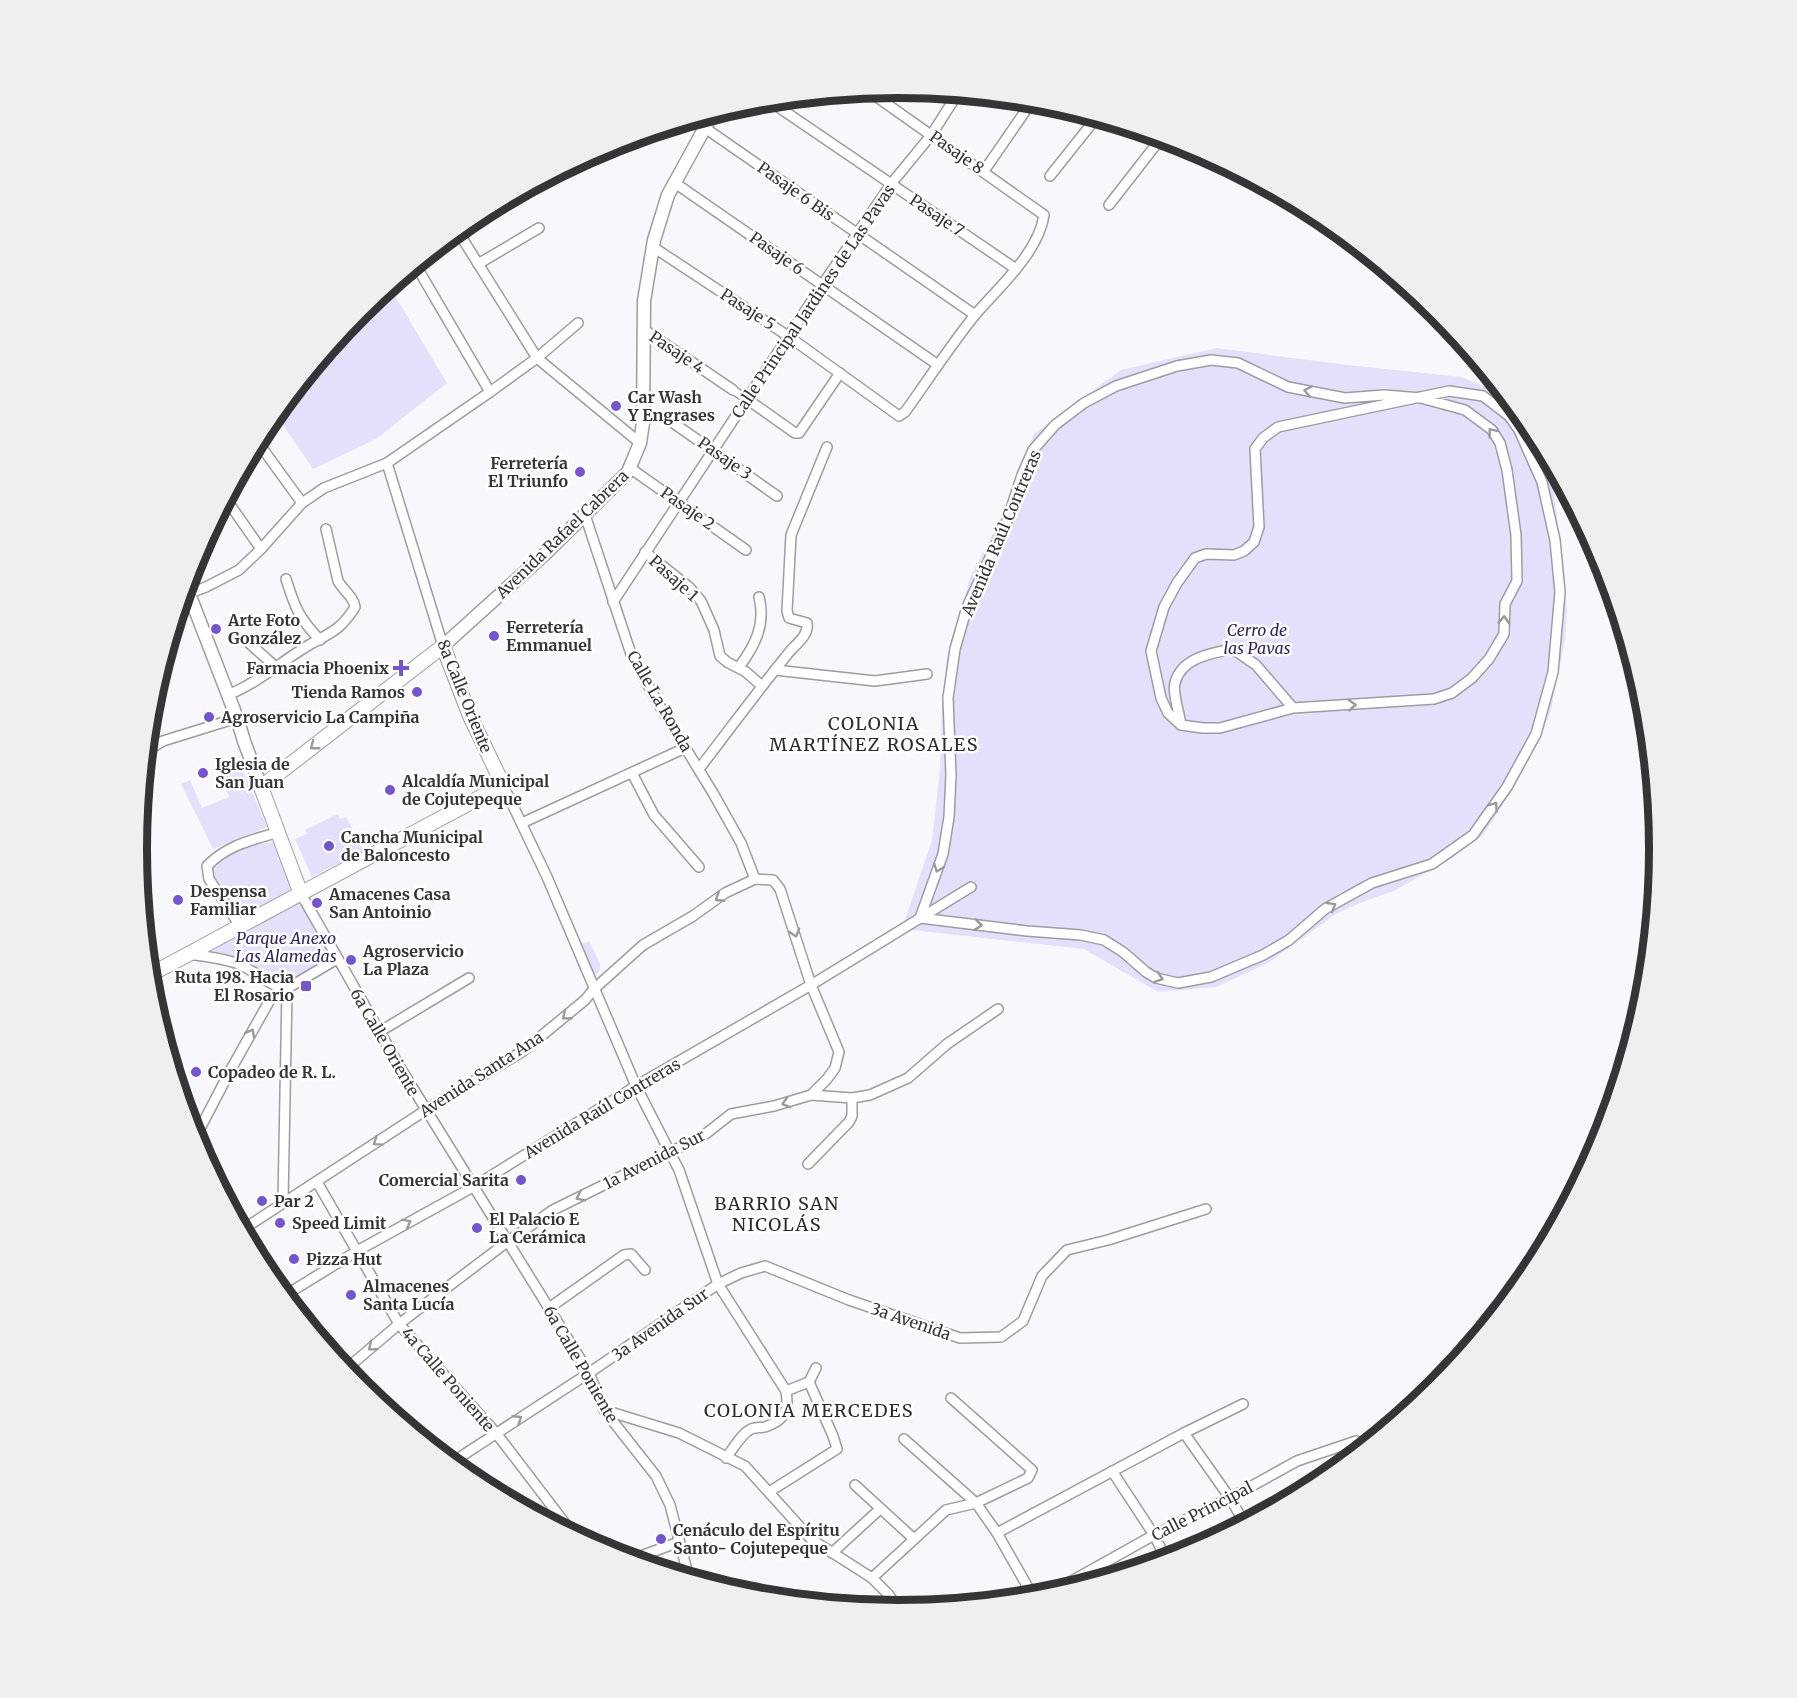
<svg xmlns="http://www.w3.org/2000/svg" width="1797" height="1698" font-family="Merriweather,serif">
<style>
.green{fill:#e3e0fc}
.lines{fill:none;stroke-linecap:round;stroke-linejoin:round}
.pedestrian-casing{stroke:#9d9ca1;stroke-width:10}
.minor-casing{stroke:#9d9ca1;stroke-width:12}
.tertiary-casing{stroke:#9d9ca1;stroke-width:15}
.secondary-casing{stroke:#9d9ca1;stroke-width:16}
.pedestrian{stroke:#fff;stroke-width:7}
.minor{stroke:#fff;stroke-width:9}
.tertiary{stroke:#fff;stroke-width:12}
.secondary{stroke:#fff;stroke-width:14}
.oneway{stroke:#9a9a9a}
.poi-dot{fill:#7455cf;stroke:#fff;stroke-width:2}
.labels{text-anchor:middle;stroke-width:5;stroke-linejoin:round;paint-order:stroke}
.street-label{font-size:16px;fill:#353436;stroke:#fff}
.poi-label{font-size:16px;font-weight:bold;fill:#353436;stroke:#fff;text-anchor:start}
.park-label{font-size:16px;font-style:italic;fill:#32225f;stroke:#fff}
.neighbourhood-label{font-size:18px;letter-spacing:1.5px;fill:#2b2b2f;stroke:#fff}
.rim{fill:none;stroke:#353436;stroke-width:8}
</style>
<rect width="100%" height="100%" fill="#f8f7fc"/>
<g class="green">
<path d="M389 286 447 383 376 439 313 469 275 413 360 310Z"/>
<path d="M1217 348 1348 365 1461 377 1500 393 1525 421 1542 450 1553 483 1567 611 1565 640 1551 710 1544 728 1513 789 1483 835 1451 859 1394 891 1362 902 1336 914 1268 963 1216 987 1158 992 1084 949 902 929 932 840 940 769 942 709 947 656 970 578 1000 520 1034 434 1121 370Z"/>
<path d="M238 760 267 827 213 849 181 784 190 780 202 808 229 797 217 767Z"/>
<path d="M338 814 340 819 346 817 364 851 312 877 295 839 307 834 305 830Z"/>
<path d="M273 842 294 884 286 896 245 917 214 876 212 869C226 851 251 845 273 842Z"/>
<path d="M295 902C308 909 321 933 326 947 328 953 326 960 326 967L301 982H276L240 962 211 950 232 935Z"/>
<path d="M589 941 600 964V970L597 974H594L579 946Z"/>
</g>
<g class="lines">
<defs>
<path id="pedestrian" d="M733 390 747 399"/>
<g id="minor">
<path d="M768 100 1016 269"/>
<path d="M705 128 975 315"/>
<path d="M984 171 1033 100"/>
<path d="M1050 176 1097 117"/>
<path d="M675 183 938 365"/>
<path d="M1109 205 1162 137"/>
<path d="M457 230 537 358 640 443"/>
<path d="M653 247 788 336 899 416 905 412C928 380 950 346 975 315 999 287 1039 252 1044 215L867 90"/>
<path d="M415 264 490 392"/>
<path d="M478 264 539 228"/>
<path d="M643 329 733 390"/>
<path d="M747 399 795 433H799L840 373"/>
<path d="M672 422 777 496"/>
<path d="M257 441 302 503"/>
<path d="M387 463 443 646"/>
<path d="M630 468 746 550"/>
<path d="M226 499 261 549"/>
<path d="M585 515 631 654 658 703 713 793 741 843 755 879"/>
<path d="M645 552 689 587 701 601 714 630 720 656 727 662 746 672 762 686"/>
<path d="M286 579C295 608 299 618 320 640"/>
<path d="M190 593 206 587 239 570 261 549 302 503 324 488 387 463 490 392 537 358 578 323"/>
<path d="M613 602 823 284 891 184 932 134 958 93"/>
<path d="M250 644 277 668"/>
<path d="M739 667C755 646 766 624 759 597"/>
<path d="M775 670 875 681 927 674"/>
<path d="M228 695C261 681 279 663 309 645 330 633 341 630 355 607 354 597 343 590 338 581L326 529"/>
<path d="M1181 725C1180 715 1172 692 1175 683 1181 658 1211 653 1233 649L1256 665 1293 708 1220 728H1203L1181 725 1168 713 1161 698 1151 651 1164 607 1177 583 1195 558 1206 554 1234 555 1244 551 1254 542 1259 527 1255 449 1263 438 1278 427 1449 391 1483 396 1509 416 1519 430 1542 482 1555 540 1560 592 1553 672 1536 734 1507 787 1473 835 1432 864 1372 883 1325 909 1289 940 1263 955 1211 977 1178 983 1156 978 1146 972 1123 952 1104 940 1081 935 1027 931 920 918 943 854 949 817 951 775 948 698 955 649 967 607 1007 521 1022 475 1033 450 1055 425 1084 403 1116 386 1177 366 1211 360 1238 363 1288 387 1345 398 1384 395 1421 398 1465 410 1492 430 1500 443 1507 470 1516 535 1517 581 1505 604 1504 634 1489 659 1472 678 1452 693 1434 699 1293 708"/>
<path d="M146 751 163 741 237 718"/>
<path d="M699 769C729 730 759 689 791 650 798 643 809 634 807 623L789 618 787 611 791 535 827 447"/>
<path d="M632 773 654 815 699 867"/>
<path d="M503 785 547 877 636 1086 679 1170 718 1284 786 1391C789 1410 786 1420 765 1427 761 1428 756 1427 751 1429 741 1434 733 1449 726 1458"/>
<path d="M522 823 685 748"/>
<path d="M301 894 401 1069 589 1373 604 1410 656 1476 670 1505 689 1578"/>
<path d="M240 926 209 879 207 866C227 845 252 840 279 832"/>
<path d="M190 954C207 957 225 958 241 965 257 973 269 985 287 990"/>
<path d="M379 1032 469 978"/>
<path d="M811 1095 852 1098 870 1095 908 1078 947 1044 998 1009"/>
<path d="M194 1140 230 1071 271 998 337 959"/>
<path d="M808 1164 849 1122 852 1116V1098"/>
<path d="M317 1182 399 1324 496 1433 574 1535"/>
<path d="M283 1202 287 990"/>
<path d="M242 1230 426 1110 523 1051 585 1000 594 989 643 945 693 916 725 893 755 879 773 880 780 889 811 985 839 1052 835 1068 827 1079 811 1095 774 1106 731 1114 703 1136 553 1210 507 1242 399 1324 345 1370"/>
<path d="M284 1296 357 1251 473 1187 636 1086 811 985 971 887"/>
<path d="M549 1308 624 1255 631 1254 645 1270"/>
<path d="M786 1391 809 1382"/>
<path d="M604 1410 679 1433 745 1466 811 1539 872 1578 889 1595 899 1611"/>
<path d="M1184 1433 1230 1498 1245 1524"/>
<path d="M904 1439 976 1503 997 1533 1034 1598"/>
<path d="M451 1463 589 1373 718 1284 741 1273 765 1266 849 1300 960 1338 1001 1337 1023 1321 1042 1276 1067 1250 1108 1240 1206 1209"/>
<path d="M1112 1471 1154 1535 1167 1560"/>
<path d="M855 1485 914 1539"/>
<path d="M769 1492 837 1449 833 1436 809 1382 816 1368"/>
<path d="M997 1533 1184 1433 1243 1404"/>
<path d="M832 1553 880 1509"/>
<path d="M630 1560 679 1542"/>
<path d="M872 1578 946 1510 976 1503 1028 1478 1032 1470 951 1398"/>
<path d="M1043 1597 1154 1535 1230 1498 1297 1461 1356 1441 1363 1449"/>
</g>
<g id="tertiary">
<path d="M186 586 237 718 244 741 261 787"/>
<path d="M443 646 546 553 628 472 640 443 643 423 644 301 654 240 668 195 713 113"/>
<path d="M247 1240C259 1252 272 1270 277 1287"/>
</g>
<path id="secondary" d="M149 975C180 959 211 942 242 925 329 879 416 832 503 785L470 716 443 646 261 787 301 894"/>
</defs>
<use href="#pedestrian" class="pedestrian-casing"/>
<use href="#minor" class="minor-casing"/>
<use href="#tertiary" class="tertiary-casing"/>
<use href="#secondary" class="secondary-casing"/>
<use href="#pedestrian" class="pedestrian"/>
<use href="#minor" class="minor"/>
<use href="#tertiary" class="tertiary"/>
<use href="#secondary" class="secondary"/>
</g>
<defs><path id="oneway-chevron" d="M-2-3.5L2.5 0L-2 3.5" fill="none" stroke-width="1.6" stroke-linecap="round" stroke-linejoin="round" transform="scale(1.5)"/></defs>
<g class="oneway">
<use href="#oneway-chevron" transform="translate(1308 391) rotate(-169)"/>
<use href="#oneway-chevron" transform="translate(1492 432) rotate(-128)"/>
<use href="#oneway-chevron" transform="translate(1504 620) rotate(-88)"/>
<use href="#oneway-chevron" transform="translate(1352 705) rotate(-4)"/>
<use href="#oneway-chevron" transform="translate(314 746) rotate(142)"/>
<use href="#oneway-chevron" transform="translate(1494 806) rotate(-55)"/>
<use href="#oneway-chevron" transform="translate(938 868) rotate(110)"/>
<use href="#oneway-chevron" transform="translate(719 898) rotate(147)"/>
<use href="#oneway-chevron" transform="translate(1332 906) rotate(-30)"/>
<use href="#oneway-chevron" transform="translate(978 925) rotate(7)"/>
<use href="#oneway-chevron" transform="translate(795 933) rotate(73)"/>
<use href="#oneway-chevron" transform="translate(1159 978) rotate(19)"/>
<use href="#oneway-chevron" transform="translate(566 1016) rotate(141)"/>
<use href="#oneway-chevron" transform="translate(251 1033) rotate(-61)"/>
<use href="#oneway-chevron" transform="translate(786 1103) rotate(164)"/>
<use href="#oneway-chevron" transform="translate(377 1142) rotate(146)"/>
<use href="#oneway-chevron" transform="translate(580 1197) rotate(154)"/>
<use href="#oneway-chevron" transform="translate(407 1223) rotate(-29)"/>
<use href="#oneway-chevron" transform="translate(372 1347) rotate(140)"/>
<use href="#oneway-chevron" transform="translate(518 1419) rotate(-33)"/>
</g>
<g class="poi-dot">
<circle cx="616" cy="406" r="6"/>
<circle cx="580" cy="472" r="6"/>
<circle cx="216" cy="629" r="6"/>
<circle cx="494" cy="636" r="6"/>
<path d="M398 659h6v6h6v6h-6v6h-6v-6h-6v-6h6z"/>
<circle cx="417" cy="692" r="6"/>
<circle cx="209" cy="717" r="6"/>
<circle cx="203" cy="773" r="6"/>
<circle cx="390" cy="790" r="6"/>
<circle cx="329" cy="846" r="6"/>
<circle cx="178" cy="900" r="6"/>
<circle cx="317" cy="903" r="6"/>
<circle cx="351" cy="960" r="6"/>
<rect x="300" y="980" width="12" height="12" rx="3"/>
<circle cx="196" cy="1072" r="6"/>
<circle cx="521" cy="1180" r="6"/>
<circle cx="262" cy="1201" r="6"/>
<circle cx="280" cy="1223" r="6"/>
<circle cx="477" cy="1228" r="6"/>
<circle cx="294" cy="1259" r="6"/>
<circle cx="351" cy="1295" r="6"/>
<circle cx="661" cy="1539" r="6"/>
</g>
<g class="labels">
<g class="street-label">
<text transform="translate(957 152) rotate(35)" y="6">Pasaje 8</text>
<text transform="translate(796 191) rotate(35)" y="6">Pasaje 6 Bis</text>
<text transform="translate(937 215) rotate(34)" y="6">Pasaje 7</text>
<text transform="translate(777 253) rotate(35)" y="6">Pasaje 6</text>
<text transform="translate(813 301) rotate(-56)" y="6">Calle Principal Jardines de Las Pavas</text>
<text transform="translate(748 309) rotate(33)" y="6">Pasaje 5</text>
<text transform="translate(677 352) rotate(34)" y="6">Pasaje 4</text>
<text transform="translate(725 458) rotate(35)" y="6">Pasaje 3</text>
<text transform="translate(688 508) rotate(35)" y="6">Pasaje 2</text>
<text transform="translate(1001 533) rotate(-67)" y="6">Avenida Raúl Contreras</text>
<text transform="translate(562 534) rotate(-44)" y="6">Avenida Rafael Cabrera</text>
<text transform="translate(674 578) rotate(42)" y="6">Pasaje 1</text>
<text transform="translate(465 696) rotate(68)" y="6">8a Calle Oriente</text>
<text transform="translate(660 701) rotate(60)" y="6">Calle La Ronda</text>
<text transform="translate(385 1042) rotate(60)" y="6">6a Calle Oriente</text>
<text transform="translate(481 1074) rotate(-33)" y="6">Avenida Santa Ana</text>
<text transform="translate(602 1108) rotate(-31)" y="6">Avenida Raúl Contreras</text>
<text transform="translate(654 1159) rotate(-27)" y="6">1a Avenida Sur</text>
<text transform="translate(911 1321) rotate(19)" y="6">3a Avenida</text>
<text transform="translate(660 1324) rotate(-35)" y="6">3a Avenida Sur</text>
<text transform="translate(581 1364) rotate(60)" y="6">6a Calle Poniente</text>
<text transform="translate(448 1379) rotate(49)" y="6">4a Calle Poniente</text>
<text transform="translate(1202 1511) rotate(-27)" y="6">Calle Principal</text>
</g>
<g class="poi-label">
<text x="628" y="403">Car Wash<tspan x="628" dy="18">Y Engrases</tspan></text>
<text x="568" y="469" text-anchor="end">Ferretería<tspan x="568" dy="18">El Triunfo</tspan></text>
<text x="228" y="626">Arte Foto<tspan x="228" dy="18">González</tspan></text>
<text x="506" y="633">Ferretería<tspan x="506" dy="18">Emmanuel</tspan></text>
<text x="389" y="674" text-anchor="end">Farmacia Phoenix</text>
<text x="405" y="698" text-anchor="end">Tienda Ramos</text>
<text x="221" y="723">Agroservicio La Campiña</text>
<text x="215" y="770">Iglesia de<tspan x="215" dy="18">San Juan</tspan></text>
<text x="402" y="787">Alcaldía Municipal<tspan x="402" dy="18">de Cojutepeque</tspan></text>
<text x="341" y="843">Cancha Municipal<tspan x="341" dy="18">de Baloncesto</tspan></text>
<text x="190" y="897">Despensa<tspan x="190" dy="18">Familiar</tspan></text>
<text x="329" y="900">Amacenes Casa<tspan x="329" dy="18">San Antoinio</tspan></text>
<text x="363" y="957">Agroservicio<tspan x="363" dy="18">La Plaza</tspan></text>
<text x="294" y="983" text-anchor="end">Ruta 198. Hacia<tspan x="294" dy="18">El Rosario</tspan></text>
<text x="208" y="1078">Copadeo de R. L.</text>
<text x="509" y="1186" text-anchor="end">Comercial Sarita</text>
<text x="274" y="1207">Par 2</text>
<text x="489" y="1225">El Palacio E<tspan x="489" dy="18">La Cerámica</tspan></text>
<text x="292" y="1229">Speed Limit</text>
<text x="306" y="1265">Pizza Hut</text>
<text x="363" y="1292">Almacenes<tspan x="363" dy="18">Santa Lucía</tspan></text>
<text x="673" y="1536">Cenáculo del Espíritu<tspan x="673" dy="18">Santo- Cojutepeque</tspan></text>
</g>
<g class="park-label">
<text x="1257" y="636">Cerro de<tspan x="1257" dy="18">las Pavas</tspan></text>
<text x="286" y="944">Parque Anexo<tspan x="286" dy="18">Las Alamedas</tspan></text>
</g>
<g class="neighbourhood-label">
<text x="874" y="730">COLONIA<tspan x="874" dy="21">MARTÍNEZ ROSALES</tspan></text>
<text x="777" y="1210">BARRIO SAN<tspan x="777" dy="21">NICOLÁS</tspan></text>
<text x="809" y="1417">COLONIA MERCEDES</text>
</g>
</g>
<path d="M0 0H1797V1698H0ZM147 849a751 751 0 1 1 1502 0a751 751 0 1 1-1502 0Z" fill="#efefef" fill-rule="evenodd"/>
<path class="rim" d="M147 849a751 751 0 1 1 1502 0a751 751 0 1 1-1502 0Z"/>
</svg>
